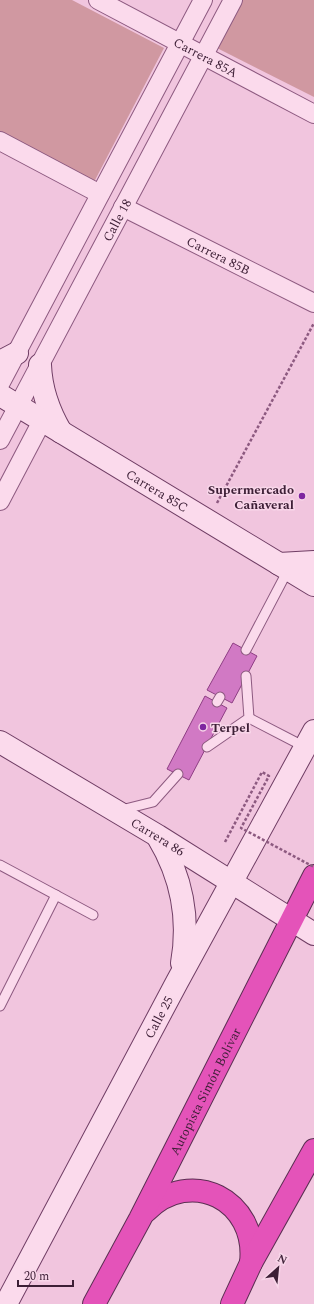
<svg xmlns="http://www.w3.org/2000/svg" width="314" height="1304" font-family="Spectral,serif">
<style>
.green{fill:#d098a1}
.building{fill:#d179c4;stroke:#8e3e84}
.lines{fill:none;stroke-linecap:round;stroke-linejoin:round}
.lane-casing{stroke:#8d5a80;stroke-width:11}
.street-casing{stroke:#8d5a80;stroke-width:20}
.secondary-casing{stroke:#6f3d64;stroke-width:24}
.highway-casing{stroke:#5b2e52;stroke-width:24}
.path{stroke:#8d5a80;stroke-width:2.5;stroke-dasharray:3 2;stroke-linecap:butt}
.lane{stroke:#fbdaec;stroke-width:9}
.street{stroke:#fbdaec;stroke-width:18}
.secondary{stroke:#fbdaec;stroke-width:22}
.highway{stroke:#e453b9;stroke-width:22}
.path-bridge{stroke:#8d5a80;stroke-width:2.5;stroke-dasharray:3 2;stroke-linecap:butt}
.poi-dot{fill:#7e26a0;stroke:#f8d6e9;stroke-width:1.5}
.labels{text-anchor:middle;stroke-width:3;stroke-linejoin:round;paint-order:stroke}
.street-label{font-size:13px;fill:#3d1f36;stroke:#f8d6e9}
.poi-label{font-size:13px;font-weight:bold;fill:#3d1f36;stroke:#f8d6e9;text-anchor:end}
</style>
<rect width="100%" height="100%" fill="#f1c5de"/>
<g class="green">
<path d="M0 0H72L164 48 94 182 0 131Z"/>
<path d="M240 0H314V97L215 47Z"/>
</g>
<g class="building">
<path d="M233 643 257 656 232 703 207 690Z"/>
<path d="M205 696 227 708 189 780 167 769Z"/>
</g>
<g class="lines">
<defs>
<g id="lane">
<path d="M246 650 288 570"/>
<path d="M217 702 220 697"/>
<path d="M249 718 305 747"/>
<path d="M207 747 249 718 246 676"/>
<path d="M121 810 153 802 178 774"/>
<path d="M0 865 93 915"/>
<path d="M0 1006 56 895"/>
</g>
<g id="street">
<path id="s1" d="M98 0 314 114"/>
<path d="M0 141 100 194"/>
<path id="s2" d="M123 207 314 303"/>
<path d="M0 384 203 0"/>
<path id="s3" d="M0 440 233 0"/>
<path d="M0 501 42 421"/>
</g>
<g id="secondary">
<path d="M0 362 17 353"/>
<path d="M40 365C41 390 48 410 61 432"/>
<path id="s4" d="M0 395 314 585"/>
<path d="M279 564 314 562"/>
<path id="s5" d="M0 742 158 836 314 934"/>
<path d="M158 837C182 877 190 918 182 963"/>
<path id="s6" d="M6 1304 177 982 314 731"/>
</g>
<g id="highway">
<path d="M146 1211C191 1166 258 1200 251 1263"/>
<path id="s7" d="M94 1304 140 1219 314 876"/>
<path d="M232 1304 251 1263 314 1150"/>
</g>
</defs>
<use href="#lane" class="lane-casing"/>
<use href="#street" class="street-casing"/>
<use href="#secondary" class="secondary-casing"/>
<use href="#highway" class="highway-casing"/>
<path class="path" d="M217 503 314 323"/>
<use href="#lane" class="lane"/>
<use href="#street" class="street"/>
<use href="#secondary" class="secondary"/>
<use href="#highway" class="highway"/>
<path class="path-bridge" d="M225 842 262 772 269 776 241 828 314 867"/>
</g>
<g class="poi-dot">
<circle cx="302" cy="496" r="4"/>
<circle cx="203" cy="727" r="4"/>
</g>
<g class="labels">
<g class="street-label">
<text dy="5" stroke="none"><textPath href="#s1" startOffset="122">Carrera 85A</textPath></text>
<text dy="5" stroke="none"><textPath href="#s3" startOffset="249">Calle 18</textPath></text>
<text dy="5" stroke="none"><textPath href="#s2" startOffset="107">Carrera 85B</textPath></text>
<text dy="5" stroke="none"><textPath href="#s4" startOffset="184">Carrera 85C</textPath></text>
<text dy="5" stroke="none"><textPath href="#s5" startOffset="184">Carrera 86</textPath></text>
<text dy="5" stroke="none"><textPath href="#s6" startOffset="325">Calle 25</textPath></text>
<text dy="5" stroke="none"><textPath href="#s7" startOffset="240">Autopista Simón Bolívar</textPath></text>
</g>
<g class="poi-label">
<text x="294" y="494">Supermercado<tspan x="294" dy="15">Cañaveral</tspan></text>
<text x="211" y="732" text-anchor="start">Terpel</text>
</g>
</g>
<g transform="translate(278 1268) rotate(27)" stroke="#f8d6e9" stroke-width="3" paint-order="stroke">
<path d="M0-3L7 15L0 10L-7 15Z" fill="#3d1f36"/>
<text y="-6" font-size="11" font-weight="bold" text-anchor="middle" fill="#3d1f36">N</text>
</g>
<path d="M18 1280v6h55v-6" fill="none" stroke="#3d1f36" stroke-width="2"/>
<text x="24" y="1280" font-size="12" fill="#3d1f36" stroke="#f8d6e9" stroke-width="3" paint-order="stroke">20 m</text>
</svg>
